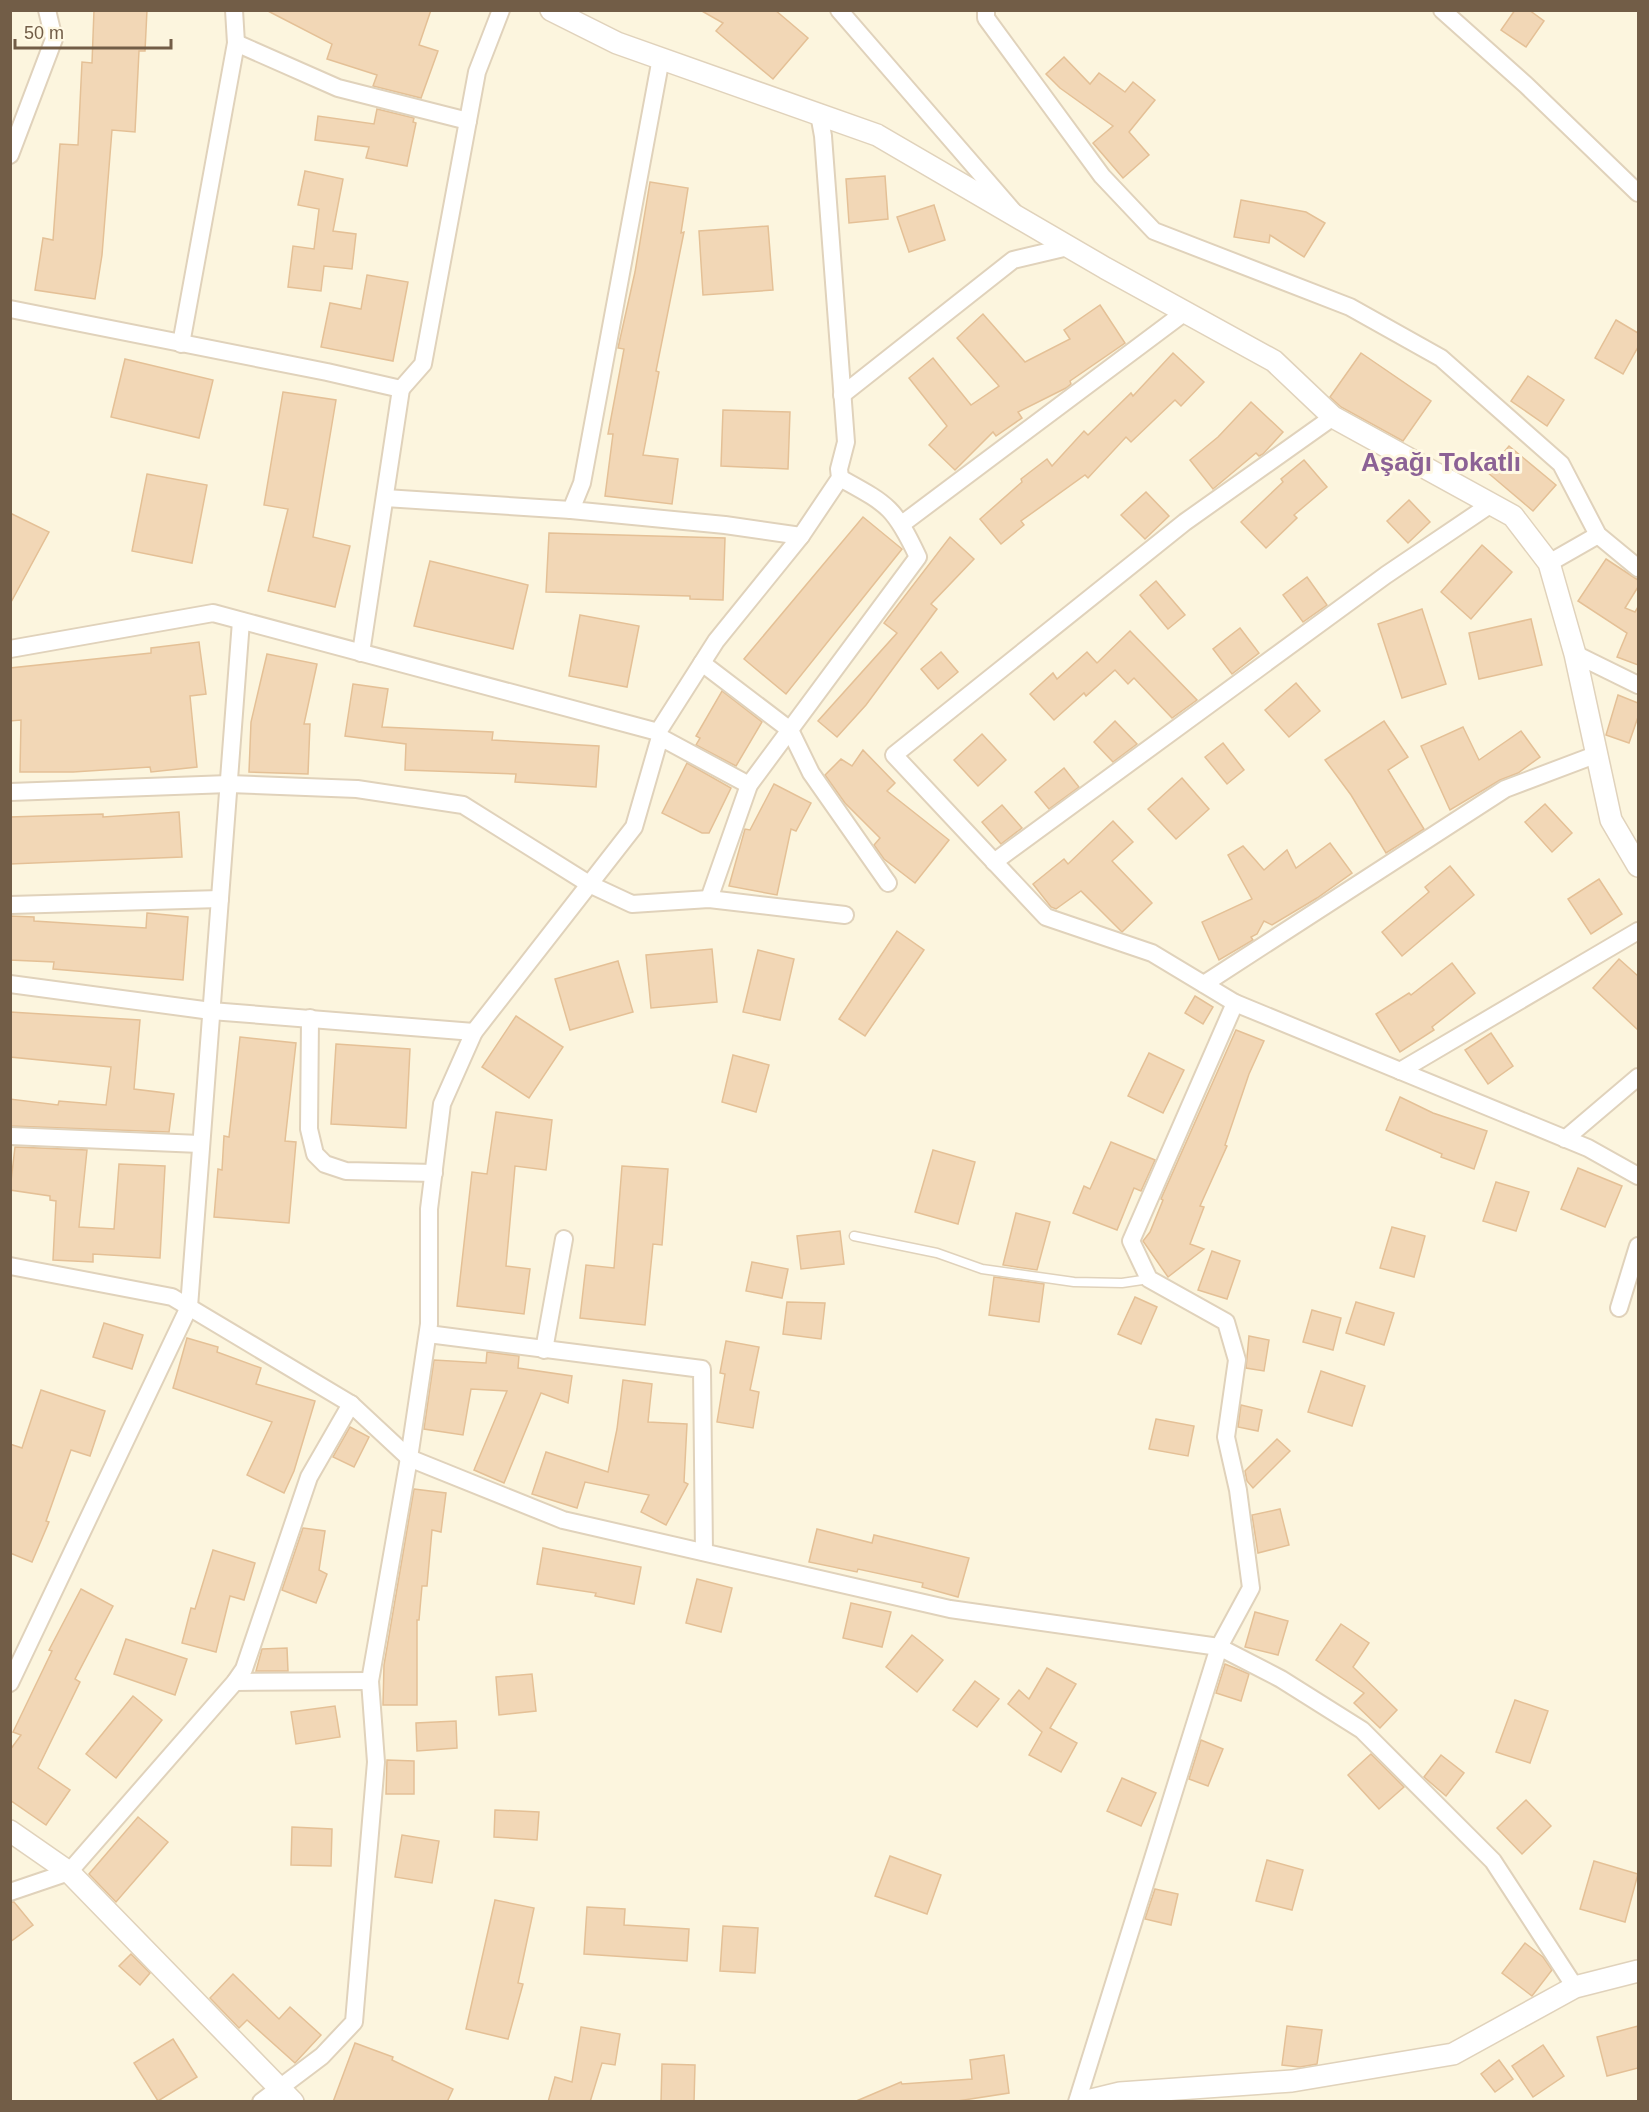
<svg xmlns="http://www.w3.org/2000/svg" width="1649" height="2112" font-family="Helvetica,sans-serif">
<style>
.building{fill:#f2d7b6;stroke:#e4c096;stroke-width:1.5}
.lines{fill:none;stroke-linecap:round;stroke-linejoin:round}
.service-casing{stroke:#e0d2bb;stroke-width:11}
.minor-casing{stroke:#e0d2bb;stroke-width:20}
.tertiary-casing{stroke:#e0d2bb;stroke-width:24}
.service{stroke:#fff;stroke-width:8}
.minor{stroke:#fff;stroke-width:16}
.tertiary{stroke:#fff;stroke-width:21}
.labels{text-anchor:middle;stroke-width:6;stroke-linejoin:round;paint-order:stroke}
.district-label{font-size:26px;font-weight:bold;fill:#8c6295;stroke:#fff9e4}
</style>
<rect width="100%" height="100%" fill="#fcf5de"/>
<g class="building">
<path d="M94 10H147L145 51H139L135 132 112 130 102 255 95 299 35 290 43 238 53 240 60 144 78 145 82 62 92 63Z"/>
<path d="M266 10H431L419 45 438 51 421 98 373 86 377 75 327 59 332 44Z"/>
<path d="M700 10H775L808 38 773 79 716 31 723 23Z"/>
<path d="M1515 10H1529L1544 21 1526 47 1501 30Z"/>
<path d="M1064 57 1090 84 1099 73 1125 92 1133 82 1155 100 1129 132 1149 155 1123 178 1093 143 1113 126 1060 88 1046 74Z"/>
<path d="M377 109 414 118 413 122 416 123 407 166 366 158 369 147 315 140 318 116 374 124Z"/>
<path d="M305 171 343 179 333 231 356 234 352 269 324 266 321 291 288 287 293 246 314 249 319 209 298 205Z"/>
<path d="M885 176 888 219 849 223 846 179Z"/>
<path d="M650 182 688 188 681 233 684 232 656 371 659 372 643 455 678 459 672 504 605 496 613 434H608L624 349 618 348 635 272Z"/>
<path d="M1241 200 1306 212 1325 223 1304 257 1270 235 1269 243 1234 237Z"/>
<path d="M934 205 945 240 909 252 897 217Z"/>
<path d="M768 226 773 290 703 295 699 231Z"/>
<path d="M367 275 408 282 393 361 321 347 330 303 361 309Z"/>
<path d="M1100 305 1125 343 1070 381 1071 384 1066 388 1018 412 1022 418 996 436 993 432 955 470 929 445 947 426 909 378 933 358 971 405 999 386 957 338 983 314 1025 362 1070 339 1064 330Z"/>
<path d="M1616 320 1638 333V347L1623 374 1595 358Z"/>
<path d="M1173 353 1204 382 1181 406 1175 400 1131 442 1126 437 1088 478 1085 475 1021 521 1024 525 1001 544 980 519 1022 482 1021 479 1047 459 1052 466 1084 431 1088 435 1131 393 1133 396Z"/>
<path d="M1361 353 1431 401 1403 441 1341 407 1330 397Z"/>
<path d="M125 359 213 380 199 438 111 417Z"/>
<path d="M1528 376 1564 400 1547 426 1511 401Z"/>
<path d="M283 392 336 400 313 537 350 546 335 607 268 591 288 509 264 505Z"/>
<path d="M1251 402 1283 432 1263 454 1259 456 1256 453 1213 489 1190 460 1218 437Z"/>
<path d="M723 410 790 412 788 469 721 466Z"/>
<path d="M1509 446 1556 485 1533 511 1487 472Z"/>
<path d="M1304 460 1327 487 1294 515 1297 518 1266 548 1241 522 1283 482 1281 479Z"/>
<path d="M147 474 207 485 192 563 132 551Z"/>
<path d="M1146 492 1169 516 1145 539 1121 515Z"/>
<path d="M1409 500 1430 522 1408 543 1387 521Z"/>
<path d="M10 513 49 532 10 604Z"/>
<path d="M863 517 902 549 786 694 744 659Z"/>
<path d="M549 533 725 538 723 600 690 599V596L546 592Z"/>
<path d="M950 537 974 559 931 604 937 609 866 705 837 737 818 721 897 633 884 623Z"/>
<path d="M1482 545 1512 572 1471 619 1441 592Z"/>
<path d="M1606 559 1638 580V587L1625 608 1635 612 1638 607V665L1617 657 1627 633 1578 601Z"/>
<path d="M430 561 528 585 513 649 414 626Z"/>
<path d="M1307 577 1327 605 1303 622 1283 595Z"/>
<path d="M1156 581 1185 615 1168 629 1140 595Z"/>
<path d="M1422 609 1446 684 1402 698 1378 624Z"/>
<path d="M580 615 639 626 627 687 569 676Z"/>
<path d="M1531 619 1542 665 1479 679 1469 633Z"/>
<path d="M1240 628 1259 653 1232 674 1213 649Z"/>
<path d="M1130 631 1197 700 1172 718 1134 678 1128 684 1115 670 1086 696 1084 693 1054 720 1030 694 1053 673 1057 679 1087 652 1097 663Z"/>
<path d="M199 642 206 694 190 696 197 767 151 772 150 767 73 772H20L21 720 10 721V668L151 653V648Z"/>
<path d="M941 652 958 672 938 689 921 669Z"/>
<path d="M267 654 317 664 304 724H310L308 774 249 772 251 722Z"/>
<path d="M1296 683 1320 711 1289 737 1265 710Z"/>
<path d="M353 684 388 689 382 727 493 732 492 740 599 746 596 787 515 782 516 774 405 770 406 744 345 736Z"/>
<path d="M722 691 762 722 736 766 696 745 700 738 696 736Z"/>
<path d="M1618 695 1638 703V717L1629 743 1606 735Z"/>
<path d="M1115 721 1137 744 1113 762 1094 742Z"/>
<path d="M1384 721 1408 757 1388 770 1424 829 1386 853 1351 795 1325 760Z"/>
<path d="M1463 727 1479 760 1521 731 1540 757 1518 773 1500 780 1450 810 1421 746Z"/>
<path d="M982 734 1006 760 978 786 954 760Z"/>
<path d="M1223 743 1244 770 1227 784 1205 757Z"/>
<path d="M863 750 895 783 887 791 949 840 915 883 884 859 874 845 880 838 845 803 825 775 841 759 852 766Z"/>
<path d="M687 763 731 788 709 833H702L662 813Z"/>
<path d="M1064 768 1079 787 1049 809 1035 792Z"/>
<path d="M1182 778 1209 809 1176 839 1148 809Z"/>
<path d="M774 784 811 803 796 831 791 829 777 895 729 886 745 829 750 830Z"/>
<path d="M1545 804 1572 833 1552 852 1525 822Z"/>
<path d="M1002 805 1022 828 1001 844 982 822Z"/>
<path d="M179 812 182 857 10 864V817L103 814V817Z"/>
<path d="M1113 821 1133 842 1112 861 1152 903 1122 932 1081 891 1056 909 1051 907 1033 884 1064 859 1068 864Z"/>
<path d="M1330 843 1352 873 1317 898 1272 925 1264 921 1257 934 1251 937 1253 940 1219 960 1202 922 1252 899 1228 855 1243 846 1264 870 1287 850 1296 868Z"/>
<path d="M1450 866 1474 895 1402 956 1382 932 1429 892 1425 887Z"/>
<path d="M1599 879 1622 914 1591 934 1568 899Z"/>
<path d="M147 913 188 917 183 980 53 969 54 962 10 960V916L34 917V921L146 928Z"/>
<path d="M897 931 924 950 865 1036 839 1019Z"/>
<path d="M712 949 717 1002 651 1008 646 955Z"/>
<path d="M758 950 794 959 780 1020 743 1012Z"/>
<path d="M1619 959 1638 976V1030L1593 988Z"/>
<path d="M618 961 633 1012 570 1030 555 979Z"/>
<path d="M1452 963 1475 993 1432 1027 1434 1030 1400 1052 1376 1014 1409 993 1411 995Z"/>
<path d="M1195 996 1213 1007 1203 1024 1185 1013Z"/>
<path d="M10 1012 140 1020 134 1089 174 1094 169 1132 10 1126V1099L58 1105 59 1101 106 1105 111 1067 10 1057Z"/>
<path d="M516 1016 563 1047 529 1098 482 1067Z"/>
<path d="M1236 1030 1264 1041 1249 1074 1225 1145 1227 1146 1200 1206 1204 1207 1190 1244 1204 1249 1168 1277 1143 1241 1150 1232 1163 1200 1161 1199Z"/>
<path d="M1491 1033 1513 1066 1488 1084 1465 1050Z"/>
<path d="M240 1037 296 1043 285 1141 296 1142 289 1223 214 1217 218 1169 222 1170 224 1136 229 1137Z"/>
<path d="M336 1044 410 1049 406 1128 331 1124Z"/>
<path d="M1149 1053 1184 1070 1163 1113 1128 1096Z"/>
<path d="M733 1055 769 1065 756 1112 722 1102Z"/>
<path d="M1400 1097 1433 1113 1487 1131 1474 1169 1441 1157 1442 1154 1386 1130Z"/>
<path d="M496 1112 552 1120 546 1170 515 1166 506 1266 530 1269 524 1314 457 1306 472 1172 487 1174Z"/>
<path d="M1111 1142 1155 1160 1141 1191 1134 1188 1117 1230 1073 1213 1084 1186 1090 1189Z"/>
<path d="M15 1147 87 1150 79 1227 114 1229 119 1164 165 1166 160 1258 93 1254V1262L53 1260 56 1201 50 1200V1196L10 1190Z"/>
<path d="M933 1150 975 1162 958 1224 915 1212Z"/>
<path d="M622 1166 668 1169 662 1245 653 1244 645 1325 580 1318 586 1265 614 1268Z"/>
<path d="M1578 1168 1622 1186 1605 1227 1561 1209Z"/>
<path d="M1496 1182 1529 1192 1516 1231 1483 1221Z"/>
<path d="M1016 1213 1050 1222 1037 1270 1003 1265Z"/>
<path d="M1392 1227 1425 1236 1414 1277 1380 1268Z"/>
<path d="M840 1231 844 1264 801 1269 797 1236Z"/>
<path d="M1212 1251 1240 1261 1227 1299 1198 1290Z"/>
<path d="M752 1262 788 1269 782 1298 746 1291Z"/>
<path d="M994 1277 1044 1284 1039 1322 989 1315Z"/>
<path d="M1135 1297 1157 1307 1141 1344 1118 1334Z"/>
<path d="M787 1302 825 1303 821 1339 783 1334Z"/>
<path d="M1356 1302 1394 1313 1384 1345 1346 1333Z"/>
<path d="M1312 1310 1341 1318 1333 1350 1303 1342Z"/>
<path d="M104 1323 143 1335 132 1369 93 1357Z"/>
<path d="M1249 1336 1269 1340 1264 1371 1246 1368Z"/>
<path d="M187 1338 218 1347 217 1352 261 1368 256 1384 315 1401 294 1471 284 1493 247 1475 272 1422 173 1388Z"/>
<path d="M726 1341 759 1347 750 1390 759 1392 753 1428 717 1422 725 1374 720 1373Z"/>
<path d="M487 1352 519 1356 518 1368 572 1376 568 1403 541 1393 504 1483 474 1470 507 1391 471 1389 463 1435 424 1429 434 1360 486 1363Z"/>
<path d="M1321 1371 1365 1386 1352 1426 1308 1412Z"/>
<path d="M623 1380 652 1384 648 1422 687 1424 684 1482 688 1484 666 1525 641 1512 649 1495 585 1482 577 1508 532 1494 546 1452 608 1472 617 1429Z"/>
<path d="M41 1390 105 1411 90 1456 71 1450 46 1521 49 1522 32 1562 10 1553V1444L22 1448Z"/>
<path d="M1241 1405 1262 1410 1258 1431 1238 1427Z"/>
<path d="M1156 1419 1194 1426 1188 1456 1149 1449Z"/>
<path d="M350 1427 369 1437 354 1467 333 1457Z"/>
<path d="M1277 1439 1290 1451 1253 1488 1247 1481 1245 1471Z"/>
<path d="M414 1489 446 1493 441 1532 432 1530 427 1586H422L419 1620H417V1705H383L384 1665Z"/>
<path d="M1280 1509 1289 1545 1258 1553 1252 1515Z"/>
<path d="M303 1528 325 1531 319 1570 327 1574 316 1603 282 1590Z"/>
<path d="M817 1529 872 1543 874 1535 969 1558 958 1597 922 1587 923 1583 858 1569 857 1572 809 1562Z"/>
<path d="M543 1548 641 1567 634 1604 595 1596 596 1593 537 1584Z"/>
<path d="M213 1550 255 1563 244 1600 230 1596 216 1652 182 1643 191 1608 195 1609Z"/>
<path d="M697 1579 732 1588 721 1632 686 1623Z"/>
<path d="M81 1589 113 1606 75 1679 80 1682 38 1768 70 1790 46 1825 10 1800V1750L21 1735 13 1732 52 1651 49 1650Z"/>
<path d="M851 1603 891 1612 882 1647 843 1638Z"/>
<path d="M1255 1612 1288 1621 1278 1655 1245 1647Z"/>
<path d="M1341 1624 1369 1643 1353 1667 1397 1710 1380 1728 1354 1703 1364 1693 1316 1660Z"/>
<path d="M912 1635 943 1660 917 1692 886 1667Z"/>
<path d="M126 1639 187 1659 175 1695 114 1674Z"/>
<path d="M287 1648 288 1671H256L262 1649Z"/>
<path d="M1225 1664 1249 1674 1241 1701 1216 1693Z"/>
<path d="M1047 1668 1076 1684 1050 1728 1077 1743 1061 1772 1029 1755 1042 1732 1008 1704 1019 1690 1029 1699Z"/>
<path d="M532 1674 536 1711 499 1715 496 1677Z"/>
<path d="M975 1681 999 1699 977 1727 953 1710Z"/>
<path d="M133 1696 162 1720 116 1778 86 1754Z"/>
<path d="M1515 1700 1548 1711 1530 1763 1496 1752Z"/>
<path d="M335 1706 340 1737 296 1744 291 1712Z"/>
<path d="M456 1721 457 1748 417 1751 416 1723Z"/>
<path d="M1201 1740 1223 1749 1208 1786 1189 1779Z"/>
<path d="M1371 1754 1404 1787 1379 1809 1348 1775Z"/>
<path d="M1441 1755 1464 1773 1446 1796 1424 1777Z"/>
<path d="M387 1760 414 1761V1794H386Z"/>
<path d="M1122 1778 1156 1793 1141 1826 1107 1811Z"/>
<path d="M1526 1800 1551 1826 1522 1854 1497 1828Z"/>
<path d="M495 1810 539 1812 537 1840 494 1837Z"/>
<path d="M138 1817 168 1842 116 1902 89 1874Z"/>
<path d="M292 1827 332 1829 331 1866 291 1865Z"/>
<path d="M402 1835 439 1841 432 1883 395 1877Z"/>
<path d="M890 1856 941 1875 927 1914 875 1896Z"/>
<path d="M1267 1860 1303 1870 1292 1910 1256 1901Z"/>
<path d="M1594 1861 1638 1874 1625 1922 1580 1909Z"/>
<path d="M1155 1889 1178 1894 1171 1925 1145 1919Z"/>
<path d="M495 1900 534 1908 518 1983 523 1984 508 2039 466 2029Z"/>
<path d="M10 1902H14L33 1925 10 1942Z"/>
<path d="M587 1907 625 1909 624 1925 689 1929 687 1961 584 1954Z"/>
<path d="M723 1926 758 1928 755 1973 720 1971Z"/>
<path d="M1525 1943 1543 1957 1552 1970 1532 1996 1502 1973Z"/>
<path d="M131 1954 150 1973 140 1985 119 1966Z"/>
<path d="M233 1974 279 2019 290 2007 321 2035 295 2063 247 2020 239 2028 210 1998Z"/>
<path d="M1287 2026 1322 2030 1317 2064 1300 2067 1282 2065Z"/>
<path d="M1638 2026V2068L1607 2076 1597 2037Z"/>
<path d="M581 2027 620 2034 615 2065 602 2063 590 2102H548L555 2077 572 2082Z"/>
<path d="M173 2039 197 2077 158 2101 134 2063Z"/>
<path d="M355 2043 393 2057 392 2060 453 2089 447 2102H333Z"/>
<path d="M1543 2045 1564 2076 1533 2097 1512 2066Z"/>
<path d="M1004 2055 1009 2093 951 2102H854L901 2082 902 2084 972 2079 970 2060Z"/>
<path d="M1499 2060 1513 2079 1495 2092 1481 2074Z"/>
<path d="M662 2064 695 2065 694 2102H661Z"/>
</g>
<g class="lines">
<defs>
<path id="service" d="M854 1236 937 1253 982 1269 1074 1282 1122 1283 1149 1279"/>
<g id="minor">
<path d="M839 10 1013 211"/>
<path d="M986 10V18L1102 176 1154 231 1350 307 1441 358 1561 464 1598 535 1638 568"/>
<path d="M1442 10 1526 85 1638 193"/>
<path d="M236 43 338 88 468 121"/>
<path d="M661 58 582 483 571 510 725 525 801 536"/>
<path d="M10 155 54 39 47 10"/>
<path d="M10 309 327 372 401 389 423 364 477 72 501 10"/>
<path d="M181 344 236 43 234 10"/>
<path d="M842 395 1013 260 1068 247"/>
<path d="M1333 417 1185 522 894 755 1046 917 1152 953 1235 1003 1588 1148 1638 1176"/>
<path d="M385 498 571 510"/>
<path d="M902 524 1185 312"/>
<path d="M1549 563 1598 535"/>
<path d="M10 649 213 613 658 732"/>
<path d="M361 653 401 389"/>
<path d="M1575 654 1638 685"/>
<path d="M702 663 790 730 811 773 888 883"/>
<path d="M660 737 749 785"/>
<path d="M10 792 229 784 357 789 463 805 589 884 632 904 709 899 845 915"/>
<path d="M994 862 1386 575 1491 504"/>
<path d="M709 899 749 785 918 557C894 506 887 504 840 478"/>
<path d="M10 905 220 899"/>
<path d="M10 984 211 1011 474 1032"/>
<path d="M1204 984 1505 789 1595 755"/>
<path d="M310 1018 309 1129 315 1154 325 1164 346 1171 434 1173"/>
<path d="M1400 1071 1638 931"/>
<path d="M10 1136 200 1144"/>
<path d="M1565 1139 1638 1077"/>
<path d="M10 1266 172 1297 351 1404 409 1458 563 1520 950 1609 1219 1647 1281 1679 1362 1730 1493 1861 1575 1987"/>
<path d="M1619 1308 1638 1246"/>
<path d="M428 1334 702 1369 704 1552"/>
<path d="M544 1350 564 1239"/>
<path d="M235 1682 370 1681"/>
<path d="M10 1683 189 1307 241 621"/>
<path d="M10 1892 69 1872 235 1682 244 1669 309 1477 351 1404"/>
<path d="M261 2102 322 2056 354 2022 376 1762 370 1681 409 1458 429 1324V1209L442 1104 474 1032 634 827 660 737 658 732 716 641 801 536 840 478 839 469 846 442 823 136 819 114"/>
<path d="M1077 2102 1219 1647 1251 1588 1238 1490 1226 1437 1237 1360 1226 1322 1149 1279 1131 1241 1235 1003"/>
</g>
<g id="tertiary">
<path d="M551 10 617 43 877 135 1105 268 1274 361 1333 417 1513 516 1549 563 1575 654 1611 820 1638 866"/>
<path d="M10 1831 69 1872 293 2102"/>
<path d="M1083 2102 1120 2093 1292 2081 1453 2054 1575 1987 1638 1971"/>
</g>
</defs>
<use href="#service" class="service-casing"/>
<use href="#minor" class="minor-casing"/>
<use href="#tertiary" class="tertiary-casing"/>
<use href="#service" class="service"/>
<use href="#minor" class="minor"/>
<use href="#tertiary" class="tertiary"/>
</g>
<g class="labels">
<g class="district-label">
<text x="1441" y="471">Aşağı Tokatlı</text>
</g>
</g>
<rect width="1649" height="2112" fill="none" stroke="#725d47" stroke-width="24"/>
<path d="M15 39v9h156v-9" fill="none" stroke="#725d47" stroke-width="3"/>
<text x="24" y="39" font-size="18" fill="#725d47" stroke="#fff9e4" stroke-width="4.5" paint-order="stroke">50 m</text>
</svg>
